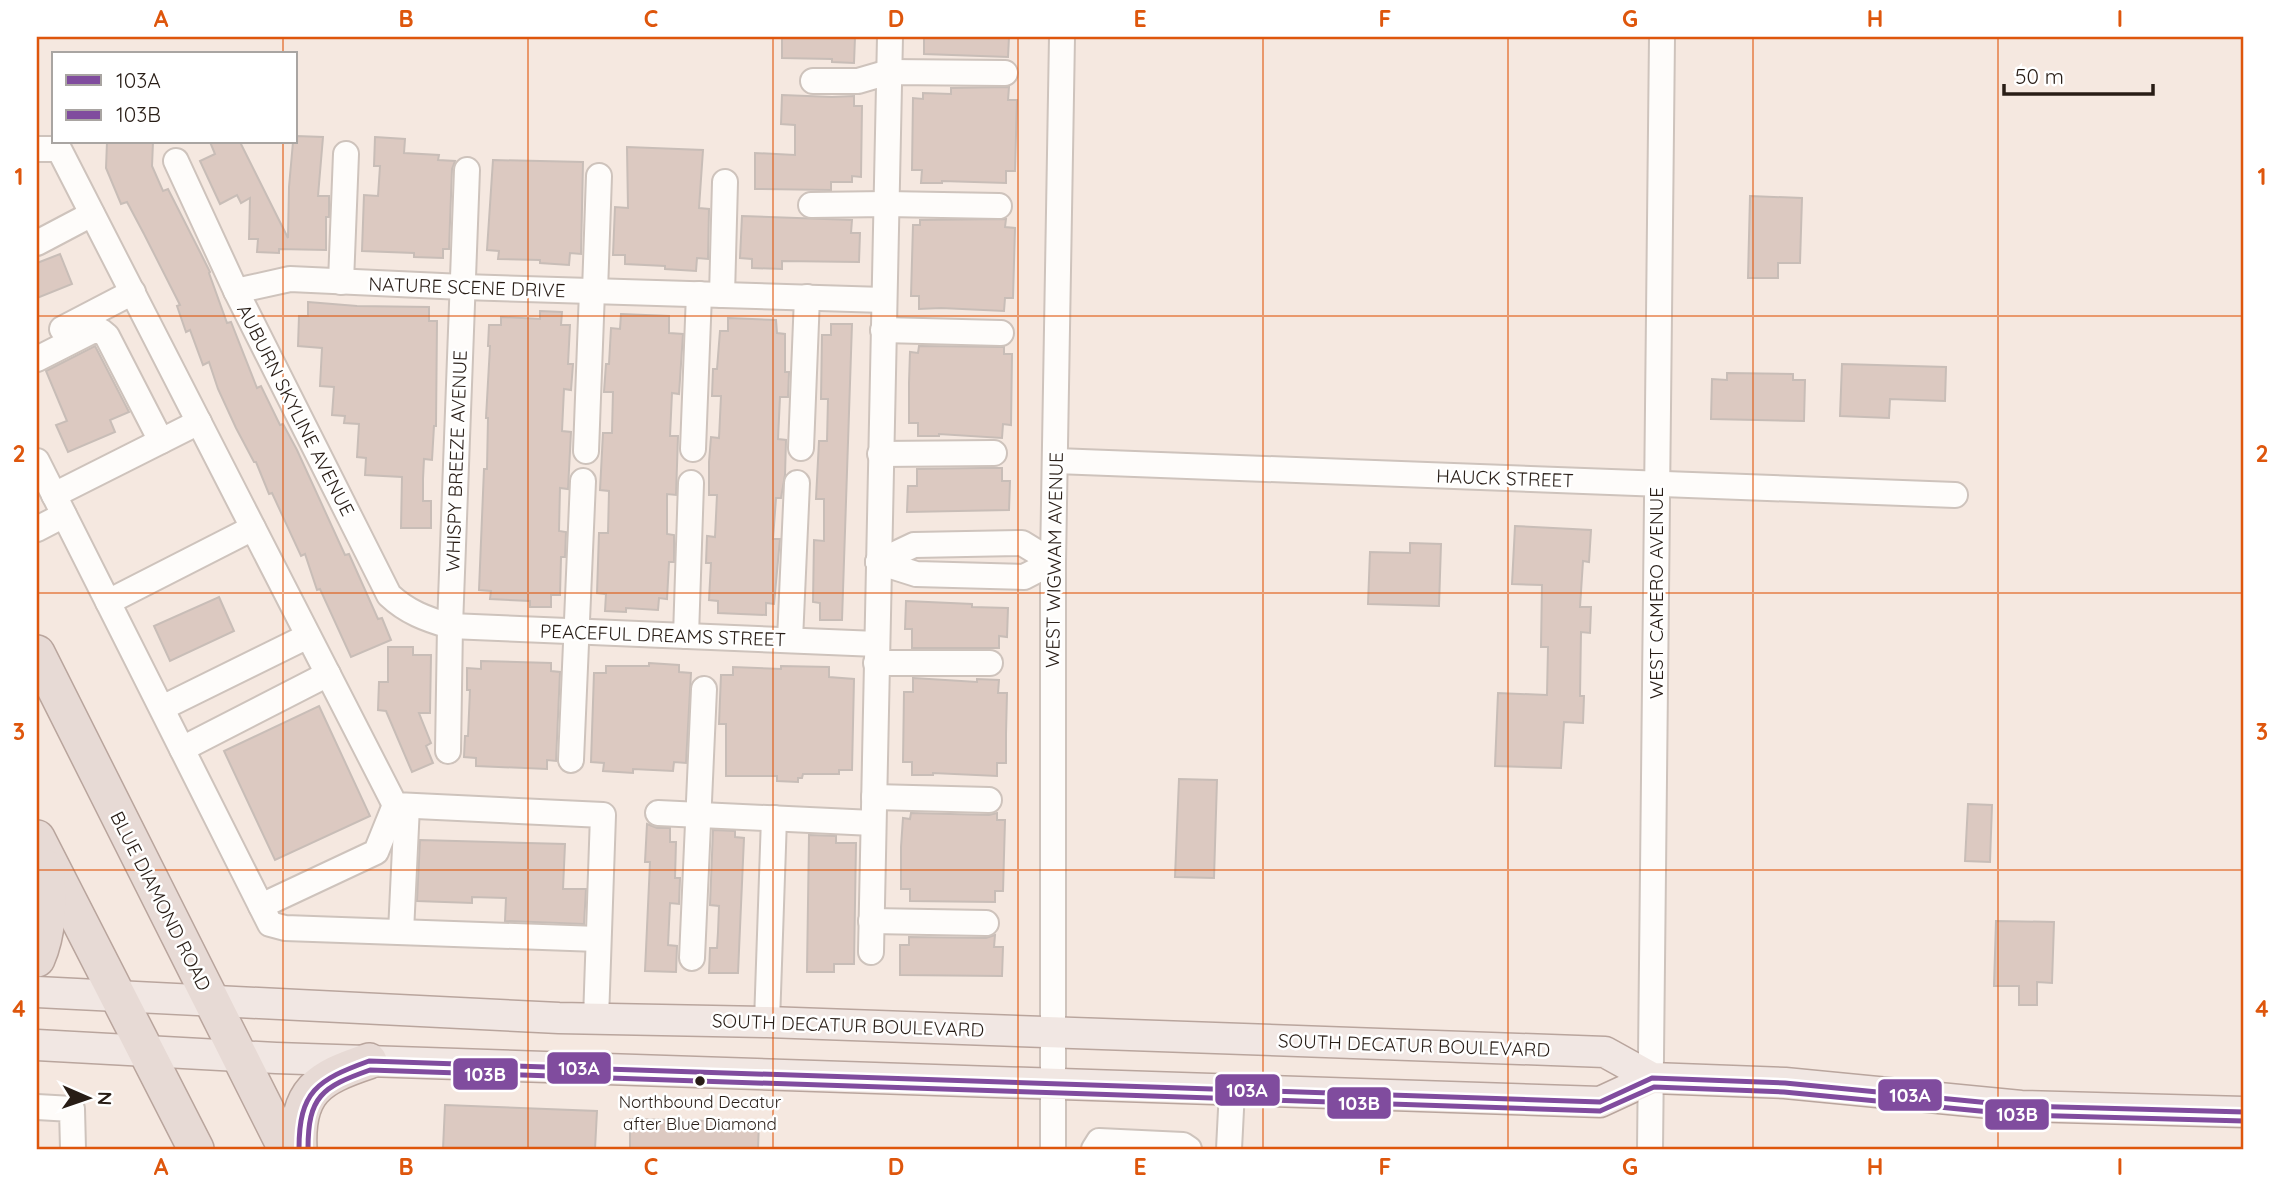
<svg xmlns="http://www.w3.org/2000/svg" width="2281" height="1186" font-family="Quicksand,sans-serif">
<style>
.building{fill:#dcc9c1;stroke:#c8bdb7;stroke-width:2}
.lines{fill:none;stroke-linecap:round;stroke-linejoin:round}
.minor-casing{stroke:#cec3bc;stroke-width:28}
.major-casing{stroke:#b9a59d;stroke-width:33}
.highway-casing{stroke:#b9a59d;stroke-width:38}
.minor{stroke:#fefcfa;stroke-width:24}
.major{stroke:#f1e7e3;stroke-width:30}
.highway{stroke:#e7dad5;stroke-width:35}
.bus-1-casing{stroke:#fff;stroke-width:10}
.bus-2-casing{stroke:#fff;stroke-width:10}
.bus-1{stroke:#804c9e;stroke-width:5}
.bus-2{stroke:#804c9e;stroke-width:5}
.grid{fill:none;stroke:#de560c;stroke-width:2;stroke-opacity:0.55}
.bus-dot{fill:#281d16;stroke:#fff;stroke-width:2.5}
.labels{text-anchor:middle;stroke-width:5;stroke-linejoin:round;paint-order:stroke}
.bus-label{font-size:17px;fill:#281d16;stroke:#fff}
.street-label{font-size:19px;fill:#281d16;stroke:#fff}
.line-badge{stroke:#fff;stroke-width:2.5}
.badge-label{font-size:19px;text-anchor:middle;font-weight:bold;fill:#fff}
.neatline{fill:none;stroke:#de560c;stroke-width:2.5}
.grid-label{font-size:23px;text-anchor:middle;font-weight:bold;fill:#de560c}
</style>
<rect width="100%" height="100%" fill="#f5e8e0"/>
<g class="building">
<path d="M782 37H855L854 63 832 62V59L782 58Z"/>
<path d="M924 37H1009L1008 57 924 54Z"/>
<path d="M1009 87 1008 100H1017L1015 171H1006V183L942 181V183H921L922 170H912L913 98 923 99V93L951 94V88Z"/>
<path d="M782 95 832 97 854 96V106H862L861 177 852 176V182H831V190L755 189V153L795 155V125L781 124Z"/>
<path d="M296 136 323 137 318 196H329V217H326V250L279 249V253L257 252 258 239H249L250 198 241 203 237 195 220 204 200 161 215 154 210 142H240L288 238 289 187 293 142H296Z"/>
<path d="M375 137 405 139 404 153 439 155 438 160 455 161 452 169 449 249H443V258L414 257V253L362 251 364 195 378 196 380 166H374Z"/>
<path d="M107 142H153L152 166 163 191 168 189 201 254 210 272 209 273 227 323 231 322 257 388 261 386 280 425 283 424 297 450 345 555 349 554 378 619 382 618 391 640 351 657 320 589 317 590 305 554 301 556 272 493 269 494 256 462H254L236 428 218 389 209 362 203 365 190 330 186 332 177 306 180 305 144 234 127 202 121 204 106 168Z"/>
<path d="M627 147 703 150 699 208 709 209 708 259 697 258 696 271 665 269V266L625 264V255H613L615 207 628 208Z"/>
<path d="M493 160 583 162 581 254 570 253 569 265 540 263V260L498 259 499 251 487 250Z"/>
<path d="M1750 196 1802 198 1800 263H1778V278H1748Z"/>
<path d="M742 216 852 220 851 233H860L859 262 782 261V269L752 268V259L740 258Z"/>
<path d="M1006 219 1005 227 1015 228 1013 298H1005L1004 311 941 308 919 309V296H911L913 225H920V220Z"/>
<path d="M60 254 72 284 37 298V263Z"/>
<path d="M308 302 357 306 429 307V321H437L436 426H434L432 460 424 459 423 479V501H431V528H401L402 477 365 475 366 458 357 457 359 424 344 423 345 416 332 415 334 387 320 386 322 348 298 346 299 316H308Z"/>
<path d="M540 311 562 312 561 325H570L568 364H573L571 390 564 389 562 431 571 432 568 489 560 488 559 531 566 532 565 557H561L560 595H551V607H530V601L490 599 491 591 479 590 484 469H487L488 418H486L490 346H488L489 325H501V317L540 319Z"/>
<path d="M621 314 669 316V333L683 334 679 394 672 393 670 436H678L676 495 667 494V534L674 535V562H669L667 599 659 598 658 610 626 608V612L605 611 606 594 597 593 599 533H608L609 491 600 490 603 433H612L613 392H604L606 364H609L611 328 620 329Z"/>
<path d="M728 318 776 320 777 333 785 334V372H789L788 397H780L778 439 786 440 785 475 781 498H776L773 539H780L774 604 766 603V615L718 613V601L709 600 711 563H706L707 536 715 537 717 495H709V462L711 437 719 438 721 396H712L713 369H717L720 331H728Z"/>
<path d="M831 324H852L842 620H820V603L813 602 814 540 824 541V499H816L819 441H827L828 399H821L822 335H831Z"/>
<path d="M95 346 129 412 110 420 115 432 68 452 56 425 67 421 46 371Z"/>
<path d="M919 346 1004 347V354H1012L1011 425 1003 424 1002 438 939 434V436H918V423H909V383L910 352 918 353Z"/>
<path d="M1842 364 1946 367 1945 401 1890 399 1889 418 1840 416Z"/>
<path d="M1727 373 1793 374V380H1805L1804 421 1711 419 1712 379 1727 380Z"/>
<path d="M981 468H1002V481H1010L1009 510 907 512 908 486H917V469Z"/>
<path d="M1515 526 1591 530 1589 562 1583 561 1580 607H1591L1590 633 1581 632 1580 696H1584L1583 723 1564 722 1561 768 1495 766 1498 693 1547 695 1548 647H1541L1542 585 1512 584Z"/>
<path d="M1410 543 1441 544 1439 606 1368 604 1370 552 1410 553Z"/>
<path d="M219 597 234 631 170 661 154 626Z"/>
<path d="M906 601 972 604V607L1008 608 1007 637 999 636V648H912V629H905Z"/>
<path d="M388 647H413V655H431L430 713H419L431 743 426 746 433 763 412 772 386 711 378 710 379 682H388Z"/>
<path d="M481 661 551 663V671L560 672 556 761 547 760V769L476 766V758L464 757 465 736H468L470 690H467V668L481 669Z"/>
<path d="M649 663 679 665V672L691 673 686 763 674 762 673 771 633 769V773L603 771 604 763 591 762 594 673H606V666H649Z"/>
<path d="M781 666 829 667V677L854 679 852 770H839V774H803L802 778H798V782L777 781V776H726V724H719L721 675H733V667L781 669Z"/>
<path d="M913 678 977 682V679L999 680 998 693H1007L1006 734V763H997V776L933 773V775H912V762H903L904 692H913Z"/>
<path d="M319 706 370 816 275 860 224 751Z"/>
<path d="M1179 779 1217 780 1214 878 1175 877Z"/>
<path d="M1968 804 1992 805 1990 862 1965 861Z"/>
<path d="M911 813 989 815 997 813V820H1005L1003 891H995V902L910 901V889H901V847L903 818 910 819Z"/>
<path d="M647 824 657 828H670V842H676L675 878H680L679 904 670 903 668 945 677 946 676 972 645 971 650 862H645Z"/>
<path d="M713 830 735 831V837L744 838 738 973H709L710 948H717L718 932 719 906 710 905Z"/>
<path d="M809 835 836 836V843H856L854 964H834V972H807Z"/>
<path d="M420 840 565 844 563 889H586L584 924 505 921 506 898 472 897V903L417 901Z"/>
<path d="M1996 921 2054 922 2052 983 2037 982V1005H2019V986H1994Z"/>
<path d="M995 935 994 947H1003L1002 976 900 975V945H909V937L986 938Z"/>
<path d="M445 1105 597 1111 595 1149H443Z"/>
<path d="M630 1119 759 1122 758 1149H630Z"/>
</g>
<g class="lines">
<defs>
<g id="minor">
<path d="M813 81H858L889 72 1005 73"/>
<path d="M37 149H59L395 805 603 815 596 1019"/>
<path d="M176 161 236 291 389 595C407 612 426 619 450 626L877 644"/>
<path d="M811 205 886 204 999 206"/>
<path d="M37 243 92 214"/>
<path d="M341 282 346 154"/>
<path d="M236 291 290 279 463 287 884 300"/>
<path d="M595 291 599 176"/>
<path d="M722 295 725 182"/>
<path d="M62 329 133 292"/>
<path d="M883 330 1001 333"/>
<path d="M37 359 92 331H101L107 336 161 441"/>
<path d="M801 448 807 297"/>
<path d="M693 449 699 294"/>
<path d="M586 451 592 291"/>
<path d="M880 454 994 453"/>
<path d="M37 461 270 924 285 928 598 939"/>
<path d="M1056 461 1955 495"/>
<path d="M54 495 199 422"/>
<path d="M37 529 64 515"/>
<path d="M878 562 914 545 1022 543 1053 562"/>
<path d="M878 562 916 574 1024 577 1053 562"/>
<path d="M108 602 253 528"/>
<path d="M686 636 691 483"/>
<path d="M790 640 797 483"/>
<path d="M876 663H990"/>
<path d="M162 708 308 636"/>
<path d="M182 749 328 674"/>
<path d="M448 751 450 626 467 170"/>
<path d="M571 760 583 481"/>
<path d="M874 797 989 800"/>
<path d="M658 813 873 823"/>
<path d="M261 906 376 852 395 805"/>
<path d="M871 921 986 923"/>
<path d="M401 932 407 806"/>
<path d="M871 952 890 37"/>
<path d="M692 958 704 689"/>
<path d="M767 1022 774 818"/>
<path d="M37 1107 72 1109 73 1149"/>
<path d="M1053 1149V562L1062 37"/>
<path d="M1094 1149 1099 1141 1183 1145 1189 1149"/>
<path d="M1229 1149 1232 1090"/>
<path d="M1650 1149 1662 37"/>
</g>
<g id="major">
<path d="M37 992 559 1018 767 1022 1605 1052 1652 1078 1785 1083 2021 1106 2244 1112"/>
<path d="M37 1045 276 1058 1600 1102 1652 1078"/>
</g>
<g id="highway">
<path d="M37 653 286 1149"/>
<path d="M37 838 196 1149"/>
<path d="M37 959C50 929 48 900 47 868"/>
<path d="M299 1149C296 1091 318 1078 369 1061"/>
</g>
</defs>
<use href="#minor" class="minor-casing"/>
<use href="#major" class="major-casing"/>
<use href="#highway" class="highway-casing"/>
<use href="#minor" class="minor"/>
<use href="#major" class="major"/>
<use href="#highway" class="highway"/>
<defs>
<path id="bus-1" d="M299 1149C299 1091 317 1080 369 1061L1600 1102 1652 1078 1785 1083 2021 1106 2244 1112"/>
<path id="bus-2" d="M308 1149C308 1096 322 1087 370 1070L1600 1111 1654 1087 1784 1092 2021 1115 2244 1121"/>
</defs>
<use href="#bus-1" class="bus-1-casing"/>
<use href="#bus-2" class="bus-2-casing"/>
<use href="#bus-1" class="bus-1"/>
<use href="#bus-2" class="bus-2"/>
</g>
<path class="grid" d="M283 37V54M528 37V1149M773 37V1149M1018 37V1149M1263 37V1149M1508 37V1149M1753 37V1149M1998 37V1149M283 142V1149M37 316H2244M37 593H2244M37 870H2244"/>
<circle class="bus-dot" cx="700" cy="1081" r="6"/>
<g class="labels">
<g class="bus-label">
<text x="700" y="1108">Northbound Decatur<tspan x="700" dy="22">after Blue Diamond</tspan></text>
</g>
<g class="street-label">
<text transform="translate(467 287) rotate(2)" y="7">NATURE SCENE DRIVE</text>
<text transform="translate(296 410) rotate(63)" y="7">AUBURN SKYLINE AVENUE</text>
<text transform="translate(456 461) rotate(-88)" y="7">WHISPY BREEZE AVENUE</text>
<text transform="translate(1505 478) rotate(2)" y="7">HAUCK STREET</text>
<text transform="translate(1054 560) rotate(-89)" y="7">WEST WIGWAM AVENUE</text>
<text transform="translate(1656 593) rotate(-90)" y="7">WEST CAMERO AVENUE</text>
<text transform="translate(663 635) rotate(2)" y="7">PEACEFUL DREAMS STREET</text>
<text transform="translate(161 901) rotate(63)" y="7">BLUE DIAMOND ROAD</text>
<text transform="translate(848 1025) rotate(2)" y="7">SOUTH DECATUR BOULEVARD</text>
<text transform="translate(1414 1045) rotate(2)" y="7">SOUTH DECATUR BOULEVARD</text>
</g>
</g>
<g class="line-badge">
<rect x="546" y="1051" width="66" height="34" rx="7" fill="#804c9e"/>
<rect x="452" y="1057" width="67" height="34" rx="7" fill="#804c9e"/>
<rect x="1214" y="1073" width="67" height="34" rx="7" fill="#804c9e"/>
<rect x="1877" y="1078" width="66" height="34" rx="7" fill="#804c9e"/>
<rect x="1326" y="1086" width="66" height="34" rx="7" fill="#804c9e"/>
<rect x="1984" y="1098" width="66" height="33" rx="7" fill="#804c9e"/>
</g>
<g class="badge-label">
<text x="579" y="1075">103A</text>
<text x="485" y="1081">103B</text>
<text x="1247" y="1097">103A</text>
<text x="1910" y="1102">103A</text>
<text x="1359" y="1110">103B</text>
<text x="2017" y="1121">103B</text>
</g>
<rect width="2281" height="1186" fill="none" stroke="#ffffff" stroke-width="77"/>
<rect x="52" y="52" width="245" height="91" fill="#ffffff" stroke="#a9a5a2" stroke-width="2"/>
<rect x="66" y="75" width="35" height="10" fill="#804c9e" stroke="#a9a5a2" stroke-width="2"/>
<text x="116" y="88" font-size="21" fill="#281d16">103A</text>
<rect x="66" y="110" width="35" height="10" fill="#804c9e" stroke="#a9a5a2" stroke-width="2"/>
<text x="116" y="122" font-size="21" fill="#281d16">103B</text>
<g transform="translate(88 1098) rotate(92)" stroke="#ffffff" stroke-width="5" paint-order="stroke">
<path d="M0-5L12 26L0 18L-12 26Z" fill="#281d16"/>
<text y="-10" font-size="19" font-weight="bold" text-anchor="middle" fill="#281d16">N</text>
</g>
<path d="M2004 84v10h149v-10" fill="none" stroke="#281d16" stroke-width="3.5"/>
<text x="2015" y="84" font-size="21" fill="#281d16" stroke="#ffffff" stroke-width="5" paint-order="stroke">50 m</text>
<rect x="38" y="38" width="2204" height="1110" class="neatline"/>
<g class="grid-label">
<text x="161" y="27">A</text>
<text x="406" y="27">B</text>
<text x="651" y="27">C</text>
<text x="896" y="27">D</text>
<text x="1140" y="27">E</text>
<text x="1385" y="27">F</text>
<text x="1630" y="27">G</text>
<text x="1875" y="27">H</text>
<text x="2120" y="27">I</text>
<text x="19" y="185">1</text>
<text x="2262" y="185">1</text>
<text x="19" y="462">2</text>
<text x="2262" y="462">2</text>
<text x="19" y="740">3</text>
<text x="2262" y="740">3</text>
<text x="19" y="1017">4</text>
<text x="2262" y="1017">4</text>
<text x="161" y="1175">A</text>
<text x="406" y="1175">B</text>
<text x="651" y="1175">C</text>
<text x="896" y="1175">D</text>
<text x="1140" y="1175">E</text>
<text x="1385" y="1175">F</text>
<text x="1630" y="1175">G</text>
<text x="1875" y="1175">H</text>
<text x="2120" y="1175">I</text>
</g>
</svg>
